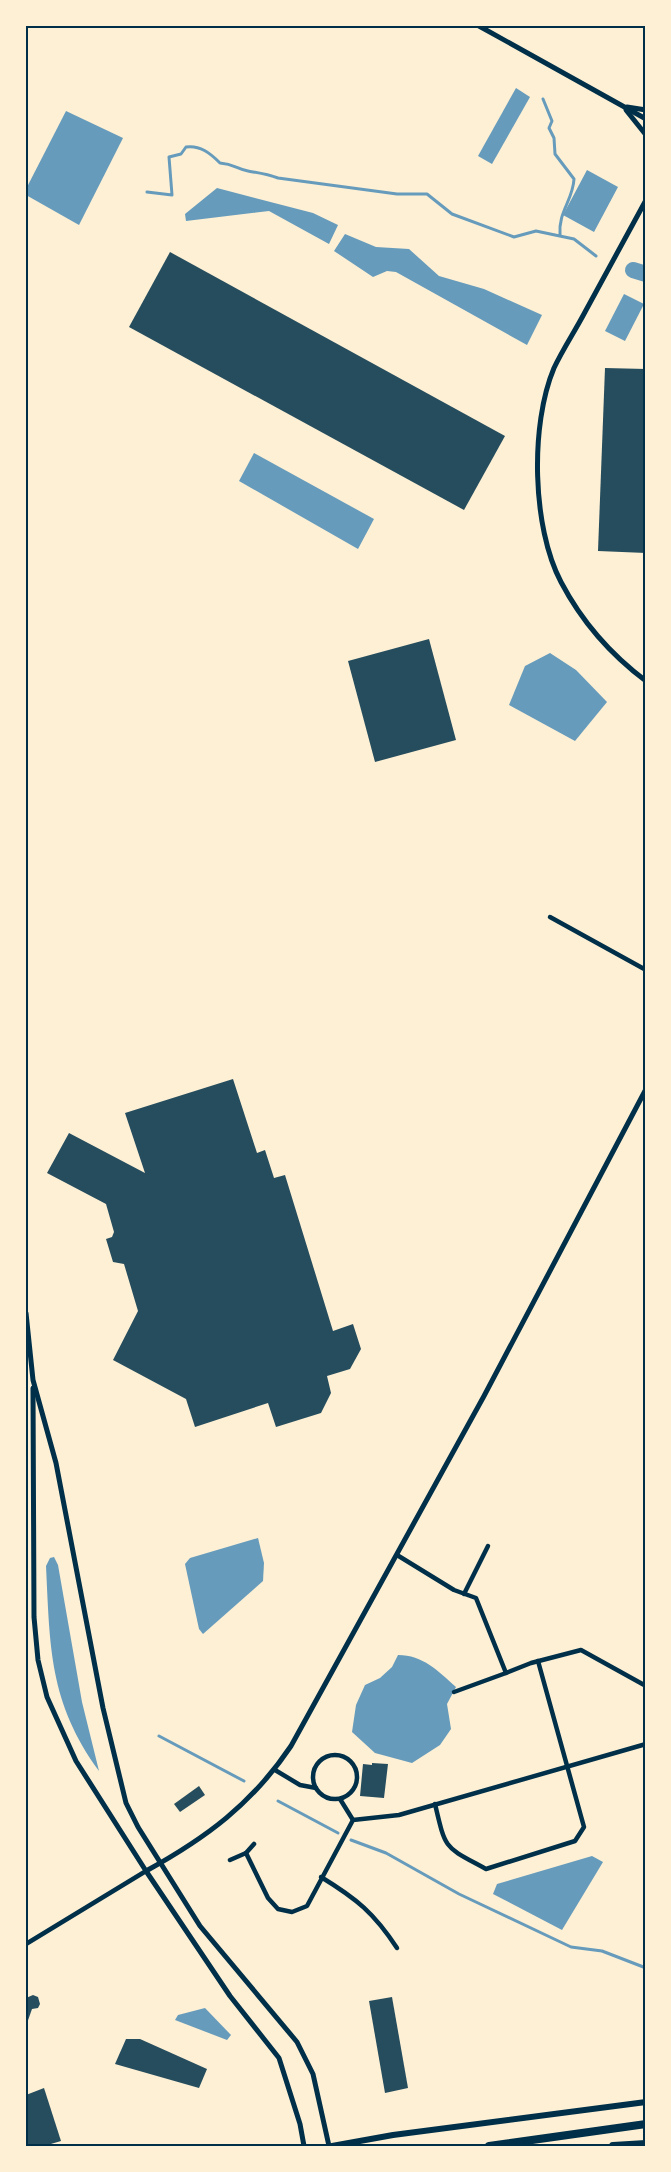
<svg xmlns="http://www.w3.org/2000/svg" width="671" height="2172" font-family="'Titillium Web',sans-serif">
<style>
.water{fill:#669bbc}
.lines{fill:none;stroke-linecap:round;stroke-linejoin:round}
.stream{stroke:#669bbc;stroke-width:3}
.river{stroke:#669bbc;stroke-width:16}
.building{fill:#264d5e}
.minor{stroke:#003049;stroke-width:4.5}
.tertiary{stroke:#003049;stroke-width:5}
.secondary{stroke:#003049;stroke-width:6}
.motorway{stroke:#003049;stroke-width:8}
.neatline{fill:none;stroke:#003049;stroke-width:2}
</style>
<rect width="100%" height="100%" fill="#fdf0d5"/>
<g class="water">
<path d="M516 88 530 97 492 164 478 156Z"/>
<path d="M66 111 123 138 79 225 26 195V189Z"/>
<path d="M587 170 618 187 594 232 563 215Z"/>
<path d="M217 188 313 213 338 225 329 244 269 211 186 221 185 214Z"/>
<path d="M345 234 376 247 409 249 439 276 484 289 542 315 527 345 396 272 387 271 373 277 334 251Z"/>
<path d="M624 294 644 304 625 341 605 331Z"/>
<path d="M254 453 374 519 358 549 239 481Z"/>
<path d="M550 653 576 670 607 702 575 741 509 705 525 666Z"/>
<path d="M258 1538 264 1563 263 1581 203 1634 199 1629 185 1564 190 1558Z"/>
<path d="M54 1557 58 1565 82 1702 99 1771C49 1702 50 1647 46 1566L50 1558Z"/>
<path d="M398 1655C423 1655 438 1671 456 1687L447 1704 451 1729 440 1745 412 1763 375 1753 352 1732 356 1705 365 1685 380 1678 392 1667Z"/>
<path d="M592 1856 603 1862 562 1930 493 1894 497 1884Z"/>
<path d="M205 2008 231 2035 227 2040 175 2020 178 2015Z"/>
</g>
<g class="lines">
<g class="stream">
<path d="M543 99 552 121 549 128 554 138 555 154 574 179C573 200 558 212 560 235"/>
<path d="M147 192 172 195 169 157 181 154 186 147C200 145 210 153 220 163 234 164 237 169 248 171 259 173 267 174 278 178L397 194H427L452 214 514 237 536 231 574 239 596 256"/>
<path d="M159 1736 244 1781"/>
<path d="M278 1801 338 1833"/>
<path d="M351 1840 386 1853 459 1894 571 1947 602 1951 646 1968"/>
</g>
<path class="river" d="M633 270 646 274"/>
</g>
<g class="building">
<path d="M170 252 505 436 464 510 129 327Z"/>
<path d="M605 368 646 369V553L598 551Z"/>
<path d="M429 639 456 740 375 762 348 661Z"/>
<path d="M233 1079 257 1153 265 1150 274 1178 285 1175 333 1331 353 1324 361 1349 350 1369 327 1376 331 1393 321 1413 276 1427 268 1403 195 1427 186 1399 113 1360 138 1311 124 1264 113 1262 106 1239 112 1237 114 1232 106 1204 47 1173 69 1133 145 1173 125 1113Z"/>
<path d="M372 1763 388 1764 384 1798 360 1796 363 1764 372 1765Z"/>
<path d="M199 1786 205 1795 180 1812 174 1804Z"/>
<path d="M33 1995 38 1997 40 2004 38 2008 32 2009 26 2026V1998Z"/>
<path d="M392 1997 408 2088 385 2093 369 2001Z"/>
<path d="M126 2039H140L207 2069 199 2088 115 2064Z"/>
<path d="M44 2088 61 2141 44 2146H26V2095Z"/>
</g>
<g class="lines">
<g class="minor">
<path d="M550 917 646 970"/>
<path d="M397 1555 454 1590 476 1598 506 1673 531 1663 581 1650 646 1686"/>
<path d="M464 1594 488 1546"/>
<path d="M454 1692 506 1673"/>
<circle cx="335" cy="1777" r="22"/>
<path d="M275 1770 300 1785 316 1788"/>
<path d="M340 1799 353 1820"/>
<path d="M435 1804C446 1851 444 1846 486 1869L575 1841 584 1827 538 1661"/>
<path d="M246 1853 254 1844"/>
<path d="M230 1860 246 1853 268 1898 278 1909 292 1912 307 1906 353 1820 399 1815 646 1744"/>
<path d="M321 1877C357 1899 374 1913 397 1948"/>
<path d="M26 1944 146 1871"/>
</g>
<g class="tertiary">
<path d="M479 26 646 119"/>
<path d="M627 107 646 110"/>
<path d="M626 110 646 135"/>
<path d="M646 200C625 238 605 275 585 312 575 331 563 349 554 368 530 425 532 527 561 582 582 622 610 654 646 681"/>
<path d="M26 1313 33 1380 56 1463 103 1708 126 1803 138 1827 200 1926 297 2042 313 2074 329 2146"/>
<path d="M33 1388 34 1617 38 1660 47 1697 76 1761 146 1871 230 1996 279 2058 300 2124 304 2146"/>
<path d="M146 1871C206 1838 252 1804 291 1746L484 1396 646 1089"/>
</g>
<path class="secondary" d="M332 2146 393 2135 646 2102"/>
<g class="motorway">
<path d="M489 2146 646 2124"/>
<path d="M613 2146 646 2144"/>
</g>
</g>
<rect width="671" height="2172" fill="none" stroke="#fdf0d5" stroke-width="54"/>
<rect x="27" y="27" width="617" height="2118" class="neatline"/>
</svg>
